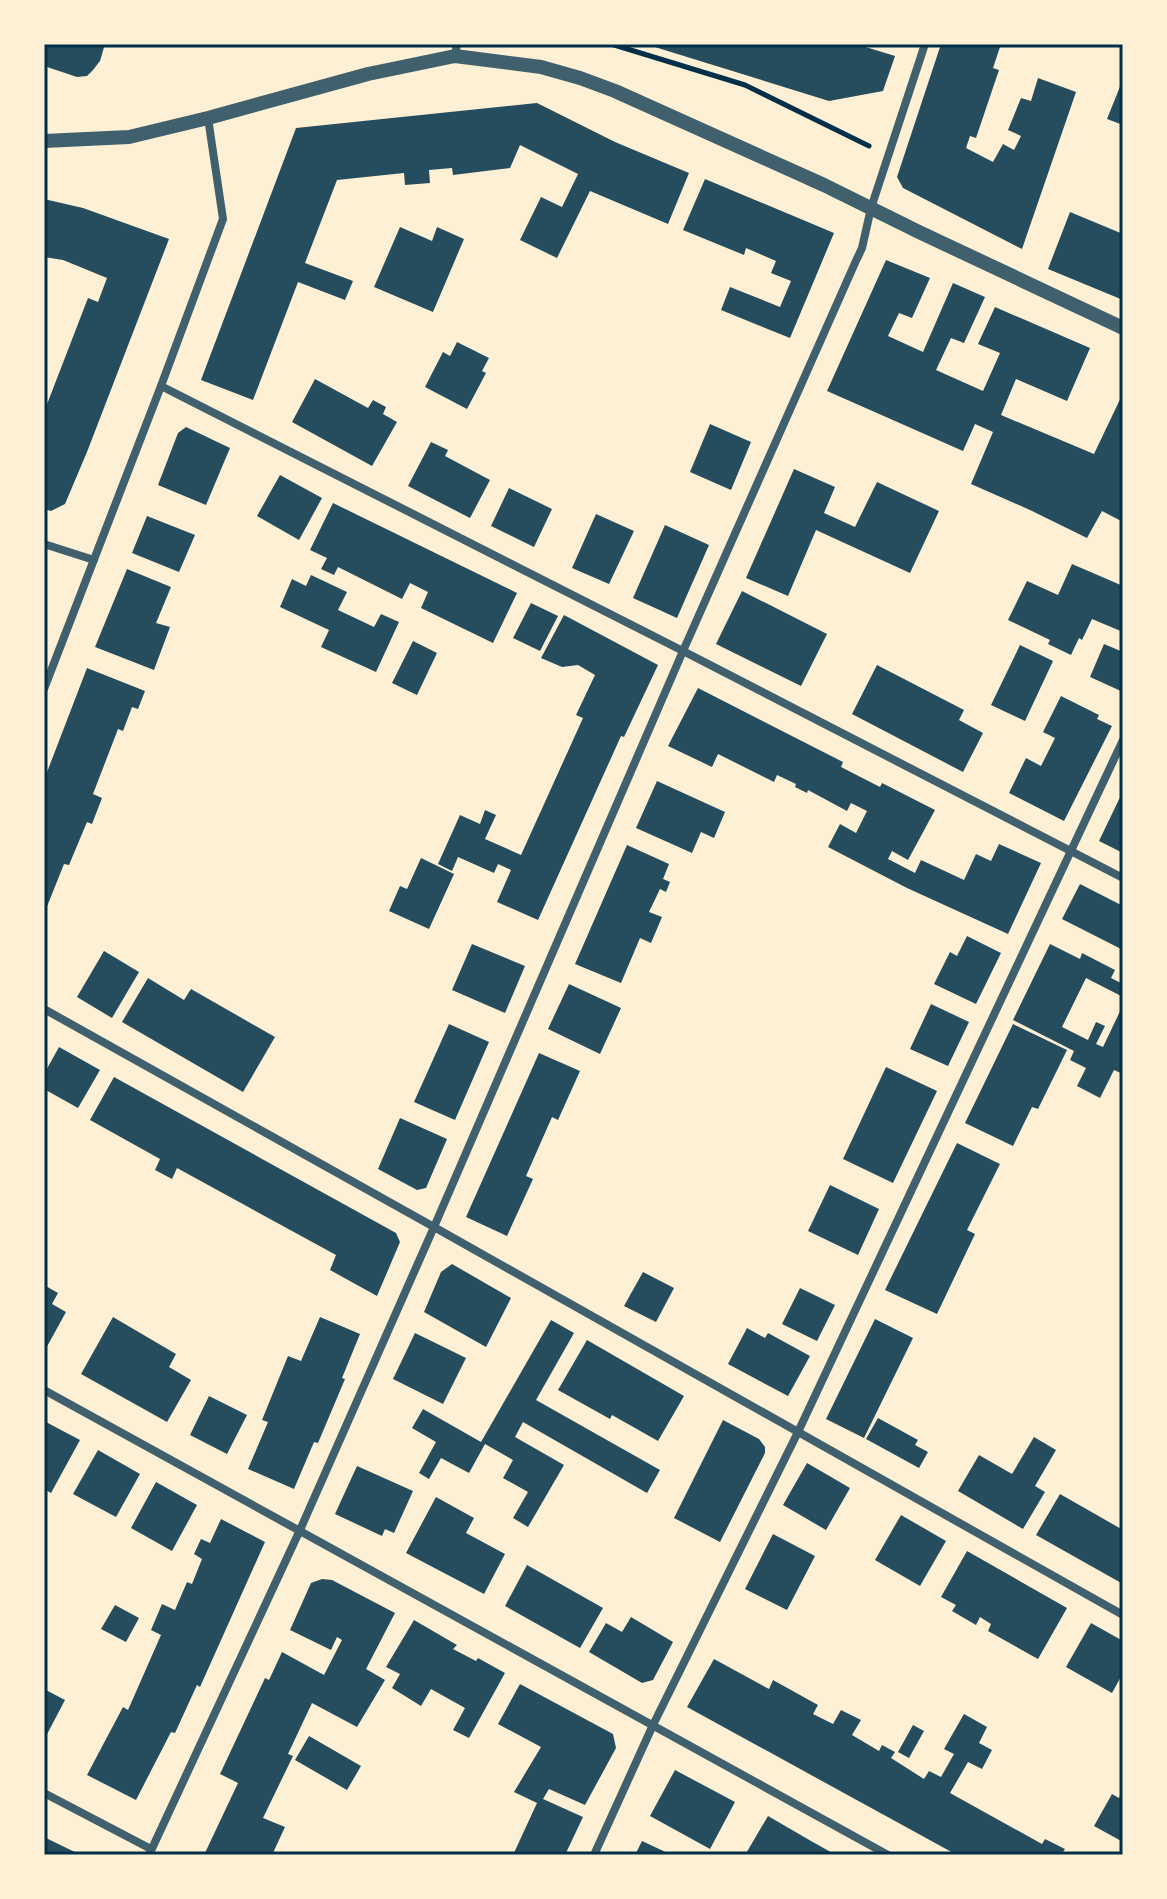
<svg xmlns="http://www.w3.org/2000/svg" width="1167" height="1899" font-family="'Fira Sans',sans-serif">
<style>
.building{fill:#264d5e}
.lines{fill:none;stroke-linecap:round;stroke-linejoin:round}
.path{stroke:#003049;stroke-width:5}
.minor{stroke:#3f606c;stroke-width:8}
.tertiary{stroke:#3f606c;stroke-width:14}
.neatline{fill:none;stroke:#003049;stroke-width:3}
</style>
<rect width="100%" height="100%" fill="#fdf0d5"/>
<g class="building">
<path d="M44 44H105L100 61 93 70 87 76 77 77 44 66Z"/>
<path d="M645 44H856L895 56 883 91 829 101Z"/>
<path d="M941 44H1001L993 68 999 70 976 138 970 136 966 148 993 162 1003 144 1014 150 1021 136 1008 130 1021 98 1031 101 1038 78 1076 92 1022 249 903 188 897 177Z"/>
<path d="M1123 79V125L1107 119Z"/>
<path d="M537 103 615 142 689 173 668 224 590 191 557 258 520 240 541 197 562 207 578 174 520 145 510 168 453 175 452 168 429 170 430 183 405 185 404 173 337 180 305 263 353 281 345 300 298 282 253 400 201 380 296 128Z"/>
<path d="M705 179 834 233 790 338 721 310 730 287 780 307 791 281 771 273 776 261 746 248 744 255 683 230Z"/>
<path d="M44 199 83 208 169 239 87 452 65 504 51 511 44 509V412L88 298 98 302 107 278 63 260 44 257Z"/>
<path d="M1070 212 1123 234V300L1048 269Z"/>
<path d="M400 227 432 241 437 227 464 239 433 312 374 287Z"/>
<path d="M886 260 930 278 912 318 899 313 888 336 923 352 953 283 985 297 964 343 951 338 936 370 983 391 1000 353 978 344 995 307 1090 348 1067 401 1016 379 1001 415 1094 454 1123 393V470L1121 473 1123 474V522L1102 511 1087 538 1030 510 971 484 993 432 975 424 963 451 827 391Z"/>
<path d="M457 342 489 358 482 371 486 373 467 409 425 387 443 352 450 356Z"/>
<path d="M315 379 368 408 373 400 386 407 383 414 397 422 372 466 292 422Z"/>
<path d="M710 424 751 442 731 490 690 472Z"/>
<path d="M186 427 230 448 206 505 158 485 178 433Z"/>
<path d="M431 442 448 450 445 456 490 480 470 518 408 486Z"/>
<path d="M794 469 835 487 824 513 855 527 877 482 939 511 910 573 816 530 788 596 746 578Z"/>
<path d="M280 475 322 498 299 540 257 516Z"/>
<path d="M509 488 552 509 534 547 491 526Z"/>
<path d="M333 503 517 593 493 643 421 608 428 592 410 583 402 599 338 567 334 575 321 569 327 558 310 550Z"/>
<path d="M596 514 634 531 609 584 572 568Z"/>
<path d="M147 516 195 535 179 572 132 553Z"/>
<path d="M665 525 709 545 677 618 633 598Z"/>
<path d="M1072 564 1123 586V632L1092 619 1082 640 1079 638 1071 655 1048 644 1050 640 1008 620 1027 581 1058 595Z"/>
<path d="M127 569 171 587 156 623 170 627 154 670 95 647Z"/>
<path d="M311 575 347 592 338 610 374 627 381 614 399 622 376 672 321 647 329 630 280 607 292 579 306 586Z"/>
<path d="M742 591 827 634 801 686 716 644Z"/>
<path d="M531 603 558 616 540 651 513 638Z"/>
<path d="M564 615 658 665 624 737 621 736 538 920 497 902 511 870 498 864 494 873 458 857 452 871 438 864 460 815 480 824 485 810 496 815 485 839 521 855 583 718 576 715 595 675 578 665 562 667 541 658Z"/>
<path d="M413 641 437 653 417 695 392 683Z"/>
<path d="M1104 644 1123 652V692L1090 677Z"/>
<path d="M1020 645 1053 661 1025 721 991 705Z"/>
<path d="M877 665 964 710 959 720 983 733 963 772 852 714Z"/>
<path d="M87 668 145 691 138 709 132 707 123 731 118 729 93 794 102 798 92 824 87 822 69 865 64 864 44 914V780Z"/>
<path d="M698 688 843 762 841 767 880 787 882 783 935 810 908 860 892 851 888 859 915 873 921 860 964 880 976 854 991 861 999 844 1041 863 1008 934 907 888 828 847 840 824 856 833 867 811 851 803 847 811 808 790 807 793 795 787 796 784 777 775 774 782 718 754 712 767 668 746Z"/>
<path d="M1061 696 1099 715 1097 719 1112 726 1064 821 1009 793 1026 758 1041 766 1055 738 1043 732Z"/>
<path d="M657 781 725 812 714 838 701 832 692 853 636 828Z"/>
<path d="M1123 791V853L1099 841Z"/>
<path d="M627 845 669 864 663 879 670 882 666 892 660 889 649 912 662 917 651 943 640 938 621 983 575 964Z"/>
<path d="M421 858 454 874 429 929 389 911 400 886 407 889Z"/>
<path d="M1080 884 1123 906V950L1062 919Z"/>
<path d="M967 936 1001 953 976 1004 934 984 950 952 957 956Z"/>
<path d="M472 944 525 966 505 1013 452 990Z"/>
<path d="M1050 944 1080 959 1082 953 1115 970 1111 978 1123 984V997L1086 978 1062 1027 1088 1040 1096 1022 1105 1026 1096 1044 1103 1047 1123 1005V1074L1114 1070 1100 1098 1077 1086 1086 1068 1070 1060 1074 1051 1013 1020Z"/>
<path d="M104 951 139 972 112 1018 77 997Z"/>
<path d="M148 978 184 1000 191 989 275 1037 243 1092 122 1022Z"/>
<path d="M569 984 621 1008 600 1054 548 1029Z"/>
<path d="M931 1004 969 1022 948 1066 910 1049Z"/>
<path d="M449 1024 489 1042 455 1120 414 1102Z"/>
<path d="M1013 1024 1067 1050 1038 1109 1032 1107 1013 1146 965 1123Z"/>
<path d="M59 1047 100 1070 78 1108 44 1089V1074Z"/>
<path d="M539 1053 580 1071 558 1120 552 1117 526 1176 533 1179 507 1236 466 1217Z"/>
<path d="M886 1067 937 1091 893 1183 843 1159Z"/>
<path d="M114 1077 396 1233 400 1242 377 1296 330 1270 336 1255 177 1168 172 1179 155 1170 160 1159 90 1120Z"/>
<path d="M400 1118 447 1139 426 1188 417 1190 378 1169Z"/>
<path d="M957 1143 1000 1164 967 1230 975 1234 937 1314 885 1290Z"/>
<path d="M830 1185 879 1209 858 1255 808 1231Z"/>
<path d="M452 1264 511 1298 486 1347 424 1312 441 1272Z"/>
<path d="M643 1272 674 1288 656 1322 624 1306Z"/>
<path d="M44 1285 58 1293 52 1304 66 1312 44 1352Z"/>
<path d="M800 1288 835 1305 817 1341 782 1324Z"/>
<path d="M113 1317 176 1354 169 1367 191 1380 167 1422 81 1374Z"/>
<path d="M320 1317 360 1334 342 1378 345 1379 318 1443 314 1442 294 1489 248 1469 268 1422 262 1420 288 1356 301 1361Z"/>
<path d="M875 1319 913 1338 864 1438 826 1419Z"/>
<path d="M551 1320 574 1333 536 1400 660 1470 647 1493 523 1422 515 1437 564 1465 528 1527 513 1518 528 1492 503 1478 513 1460 485 1444 469 1473 441 1458 429 1479 419 1473 436 1442 412 1428 423 1409 481 1442Z"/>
<path d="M747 1328 765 1338 768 1333 810 1356 788 1396 728 1364Z"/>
<path d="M415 1333 466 1358 443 1404 393 1379Z"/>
<path d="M587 1340 684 1396 658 1441 612 1415 610 1419 558 1390Z"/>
<path d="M209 1396 247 1415 227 1454 190 1435Z"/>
<path d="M878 1418 918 1440 915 1445 928 1452 919 1468 866 1439Z"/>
<path d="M723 1420 759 1439 765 1447V1453L720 1542 674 1518Z"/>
<path d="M44 1421 80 1440 51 1493 44 1489Z"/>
<path d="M1034 1437 1056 1450 1035 1486 1045 1492 1023 1529 958 1491 979 1455 1012 1474Z"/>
<path d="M98 1450 140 1474 116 1517 73 1494Z"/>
<path d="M807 1463 850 1488 826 1530 783 1505Z"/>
<path d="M357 1466 413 1491 394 1533 385 1529 382 1536 335 1514Z"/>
<path d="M156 1482 197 1505 172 1551 131 1528Z"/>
<path d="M1060 1494 1123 1530V1584L1036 1535Z"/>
<path d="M436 1497 474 1518 466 1533 505 1554 484 1594 406 1553Z"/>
<path d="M901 1515 946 1541 920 1586 875 1560Z"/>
<path d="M221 1519 265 1542 200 1687 197 1685 175 1733 171 1732 136 1800 87 1775 123 1707 128 1710 161 1635 151 1630 162 1604 175 1610 187 1582 192 1584 202 1559 194 1554 201 1539 210 1543Z"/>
<path d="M773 1534 815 1556 787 1610 745 1589Z"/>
<path d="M967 1551 1067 1608 1038 1659 988 1631 991 1624 980 1617 976 1625 952 1611 956 1605 941 1597Z"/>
<path d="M527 1565 603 1608 580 1648 505 1606Z"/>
<path d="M322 1579 332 1580 395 1613 366 1669 385 1680 357 1727 312 1703 288 1754 293 1756 263 1818 285 1827 272 1855H204L238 1783 220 1774 265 1678 269 1680 282 1652 324 1675 342 1640 337 1637 331 1650 290 1630 311 1583Z"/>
<path d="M115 1605 139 1618 126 1642 101 1629Z"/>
<path d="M631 1617 673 1642 653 1680 642 1683 589 1652 606 1623 622 1632Z"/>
<path d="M414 1620 457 1645 453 1649 476 1661 478 1658 505 1673 469 1738 453 1730 465 1708 431 1689 421 1706 392 1688 400 1674 386 1667Z"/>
<path d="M1091 1623 1123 1641V1673L1112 1693 1066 1667Z"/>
<path d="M714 1659 769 1689 773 1680 818 1705 813 1714 833 1724 841 1710 861 1720 852 1735 879 1751 882 1745 895 1752 891 1758 924 1779 929 1771 941 1777 954 1754 944 1749 964 1714 987 1727 979 1743 992 1750 982 1769 968 1762 950 1793 1042 1844 1045 1839 1065 1849 1061 1855H957L687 1707Z"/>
<path d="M520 1684 613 1734 616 1748 585 1805 549 1789 543 1799 583 1817 565 1855H513L537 1803 514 1792 541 1747 498 1724Z"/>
<path d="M44 1689 65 1700 44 1740Z"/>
<path d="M913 1725 924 1731 909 1758 898 1752Z"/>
<path d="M309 1736 361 1766 347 1790 295 1760Z"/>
<path d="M675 1770 735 1802 710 1849 650 1816Z"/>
<path d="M1123 1790V1842L1094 1826 1112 1794 1119 1798Z"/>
<path d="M768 1816 811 1841 836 1855H745Z"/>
<path d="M46 1838 81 1855H44Z"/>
<path d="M642 1841 672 1855H635Z"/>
</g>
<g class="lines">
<path class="path" d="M611 44 745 85 869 146"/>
<g class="minor">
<path d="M455 56 457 44"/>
<path d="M161 386 683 651 1123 878"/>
<path d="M44 544 94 560"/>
<path d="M44 689 161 386 223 219 208 118"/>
<path d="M44 1009 434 1227 1123 1615"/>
<path d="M44 1390 888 1855"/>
<path d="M44 1793 151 1849"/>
<path d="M149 1855 300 1530 434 1227 683 651 855 263 862 248 871 208 925 44"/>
<path d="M594 1855 653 1725 798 1432 1123 740"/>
</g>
<path class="tertiary" d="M44 141 129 137 208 118 368 74 455 56 541 67 580 78 615 91 824 185 919 232 1123 328"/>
</g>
<rect width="1167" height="1899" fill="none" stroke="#fdf0d5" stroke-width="92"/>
<rect x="46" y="46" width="1075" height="1807" class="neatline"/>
</svg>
